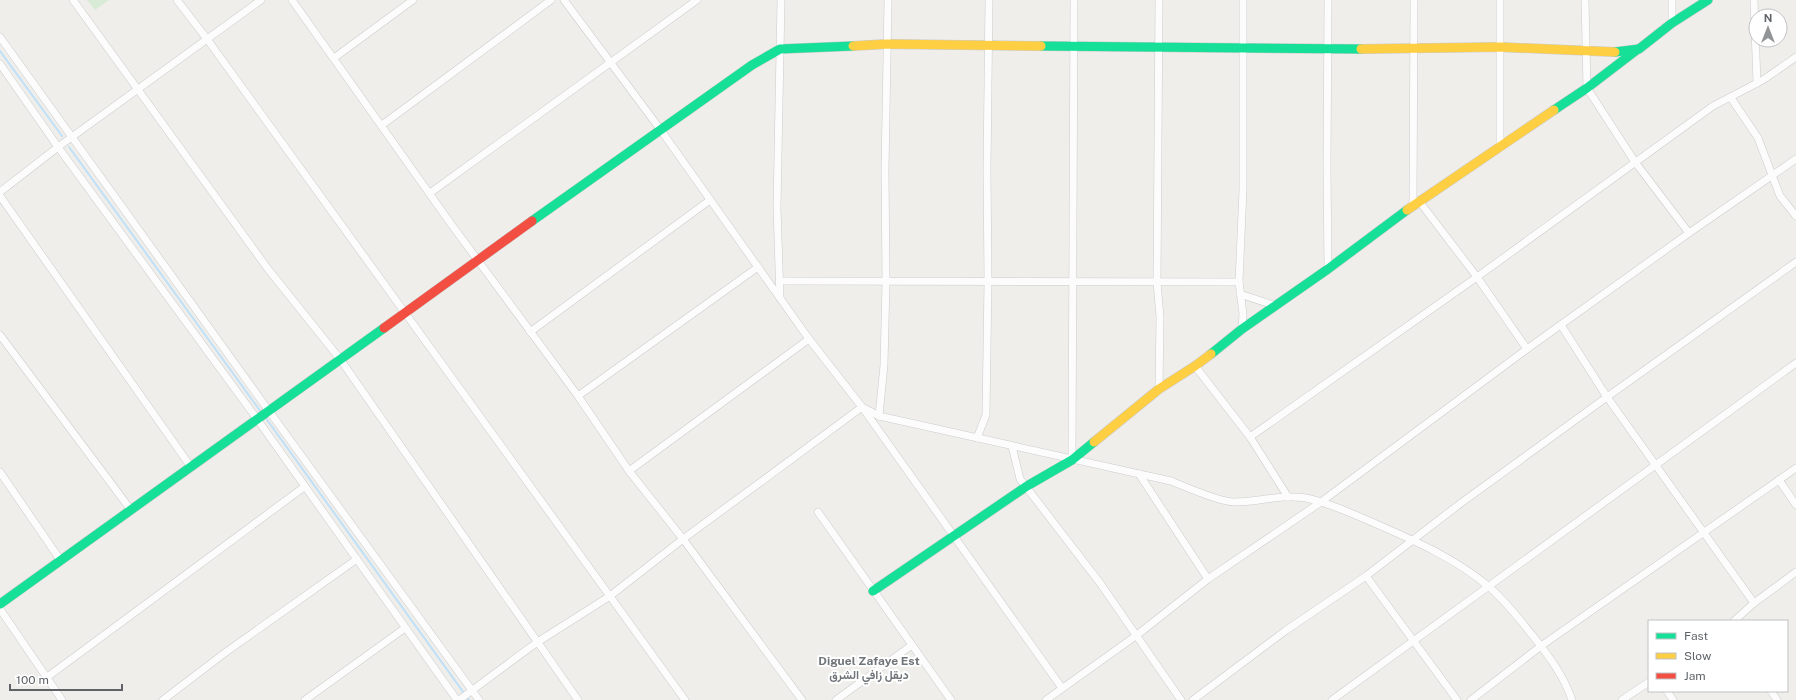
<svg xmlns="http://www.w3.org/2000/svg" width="1796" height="700" font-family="'Public Sans',Vazirmatn,sans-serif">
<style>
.green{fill:#d8ebd6}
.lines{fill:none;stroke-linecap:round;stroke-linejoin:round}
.stream{stroke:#bfe0f9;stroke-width:2}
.street-casing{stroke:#cbcccc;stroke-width:8}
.fast-casing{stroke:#cacacb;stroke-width:10}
.slow-casing{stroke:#cacacb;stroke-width:10}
.jam-casing{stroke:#cacacb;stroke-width:10}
.street{stroke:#fdfcfc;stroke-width:7}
.fast{stroke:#16e098;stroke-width:9}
.slow{stroke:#ffcf43;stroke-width:9}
.jam{stroke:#f24e42;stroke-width:9}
.labels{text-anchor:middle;stroke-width:4;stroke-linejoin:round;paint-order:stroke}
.neighbourhood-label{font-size:12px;font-weight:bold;fill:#70757a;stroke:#fff}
</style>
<rect width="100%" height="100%" fill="#efeeea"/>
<path class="green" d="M87 0H109L95 10Z"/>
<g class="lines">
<g class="stream">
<path d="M0 51 62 136"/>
<path d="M69 147 261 412"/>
<path d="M265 417 469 700"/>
</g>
<defs>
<g id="street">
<path d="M73 0 268 269 340 359 578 700"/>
<path d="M177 0 207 39 685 700"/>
<path d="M292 0 451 224 578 396 629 471 683 539 802 700"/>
<path d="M564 0 660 129 809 339 862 407 1062 688"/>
<path d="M1328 0 1327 167 1328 269"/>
<path d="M1585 0 1587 88 1635 162 1689 233"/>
<path d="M1672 0V23"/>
<path d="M1754 0 1757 83"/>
<path d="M0 37 269 411 479 700"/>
<path d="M334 58 413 0"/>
<path d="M0 64 58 147 257 419 457 700"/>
<path d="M1731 98 1758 138 1780 196 1796 216"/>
<path d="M382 125 551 0"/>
<path d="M1500 147V0"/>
<path d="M0 192 58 147 261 0"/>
<path d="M430 193 697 0"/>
<path d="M0 196 191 467"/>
<path d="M1419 201 1477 277 1527 349"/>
<path d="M1413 205 1414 0"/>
<path d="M780 281 1239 282"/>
<path d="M1240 294 1276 306"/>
<path d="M780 298 777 207 781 0"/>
<path d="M1561 325 1607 397 1754 603"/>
<path d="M1242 329 1243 314 1239 282 1243 190V0"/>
<path d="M530 332 710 200"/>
<path d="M0 335 131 510"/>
<path d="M1195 366 1250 437 1288 497"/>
<path d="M1159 389 1160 317 1157 282 1159 0"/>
<path d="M578 396 758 267"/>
<path d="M864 408 879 416 1171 481C1186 487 1219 502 1234 502 1258 502 1282 494 1306 498 1330 503 1353 514 1374 523 1413 540 1455 558 1488 586 1505 600 1519 619 1533 636 1548 655 1564 676 1572 700"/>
<path d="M879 416 884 365 886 282 885 170 888 0"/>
<path d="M1250 437 1477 277 1713 106 1763 80 1796 57"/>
<path d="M977 438 986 415 988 281 987 169 989 0"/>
<path d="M1012 446 1020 479 1100 583 1181 700"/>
<path d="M1072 460 1074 0"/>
<path d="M629 471 809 339"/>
<path d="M0 472 61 561"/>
<path d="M1139 474 1208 579"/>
<path d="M1779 480 1796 505"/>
<path d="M1321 502 1527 349 1689 233 1796 159"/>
<path d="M818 512 951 700"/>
<path d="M1366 576 1457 700"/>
<path d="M0 609 62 700"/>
<path d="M1734 621 1754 603 1796 572"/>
<path d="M46 678 304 487"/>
<path d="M1667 691 1673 700"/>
<path d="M1771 691 1777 700"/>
<path d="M163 700 226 652 357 559"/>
<path d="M305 700 405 628"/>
<path d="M459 700 536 643 610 596 683 539 758 484 862 407"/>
<path d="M836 700 912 645"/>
<path d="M1046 700 1137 635 1208 579 1321 502"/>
<path d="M1193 700 1285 631 1366 576 1461 503 1607 397 1796 262"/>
<path d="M1332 700 1796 363"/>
<path d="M1471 700 1541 646 1796 468"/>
<path d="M1622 700 1649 682"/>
</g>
<g id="fast">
<path d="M1041 46 1361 49"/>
<path d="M1615 52 1639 49 1672 23 1708 0"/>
<path d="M1554 110 1587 88 1638 49"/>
<path d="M532 221 752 65 780 49 853 46"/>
<path d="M1211 354 1242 329 1328 269 1407 210"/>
<path d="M873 591 1027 486 1072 460 1094 442"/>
<path d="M0 604 384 328"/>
</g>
<g id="slow">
<path d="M853 46 887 44 1041 46"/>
<path d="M1361 49 1500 47 1615 52"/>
<path d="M1407 210 1554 110"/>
<path d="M1094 442 1159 389 1195 366 1211 354"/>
</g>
<path id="jam" d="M384 328 532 221"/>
</defs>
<use href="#street" class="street-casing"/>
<use href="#fast" class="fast-casing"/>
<use href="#slow" class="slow-casing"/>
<use href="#jam" class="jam-casing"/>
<use href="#street" class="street"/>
<use href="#fast" class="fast"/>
<use href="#slow" class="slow"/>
<use href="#jam" class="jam"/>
</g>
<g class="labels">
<g class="neighbourhood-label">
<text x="869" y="665">Diguel Zafaye Est<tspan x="869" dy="14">ديقل زافي الشرق</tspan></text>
</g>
</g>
<rect x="1648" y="620" width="140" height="72" fill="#ffffff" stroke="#bfc1c3"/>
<rect x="1656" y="633" width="20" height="6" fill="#16e098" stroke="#bfc1c3"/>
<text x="1684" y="640" font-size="12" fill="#5f6368">Fast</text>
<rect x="1656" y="653" width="20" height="6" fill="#ffcf43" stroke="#bfc1c3"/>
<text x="1684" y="660" font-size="12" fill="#5f6368">Slow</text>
<rect x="1656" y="673" width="20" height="6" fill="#f24e42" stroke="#bfc1c3"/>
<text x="1684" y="680" font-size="12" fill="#5f6368">Jam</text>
<g transform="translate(1768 28)"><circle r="19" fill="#ffffff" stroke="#bfc1c3"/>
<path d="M0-3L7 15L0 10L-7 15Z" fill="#919496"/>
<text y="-6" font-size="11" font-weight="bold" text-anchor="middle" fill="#5f6368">N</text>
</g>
<path d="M10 684v6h112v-6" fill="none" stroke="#5f6368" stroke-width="2"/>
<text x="16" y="684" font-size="12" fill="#5f6368" stroke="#ffffff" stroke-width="3" paint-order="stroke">100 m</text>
</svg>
